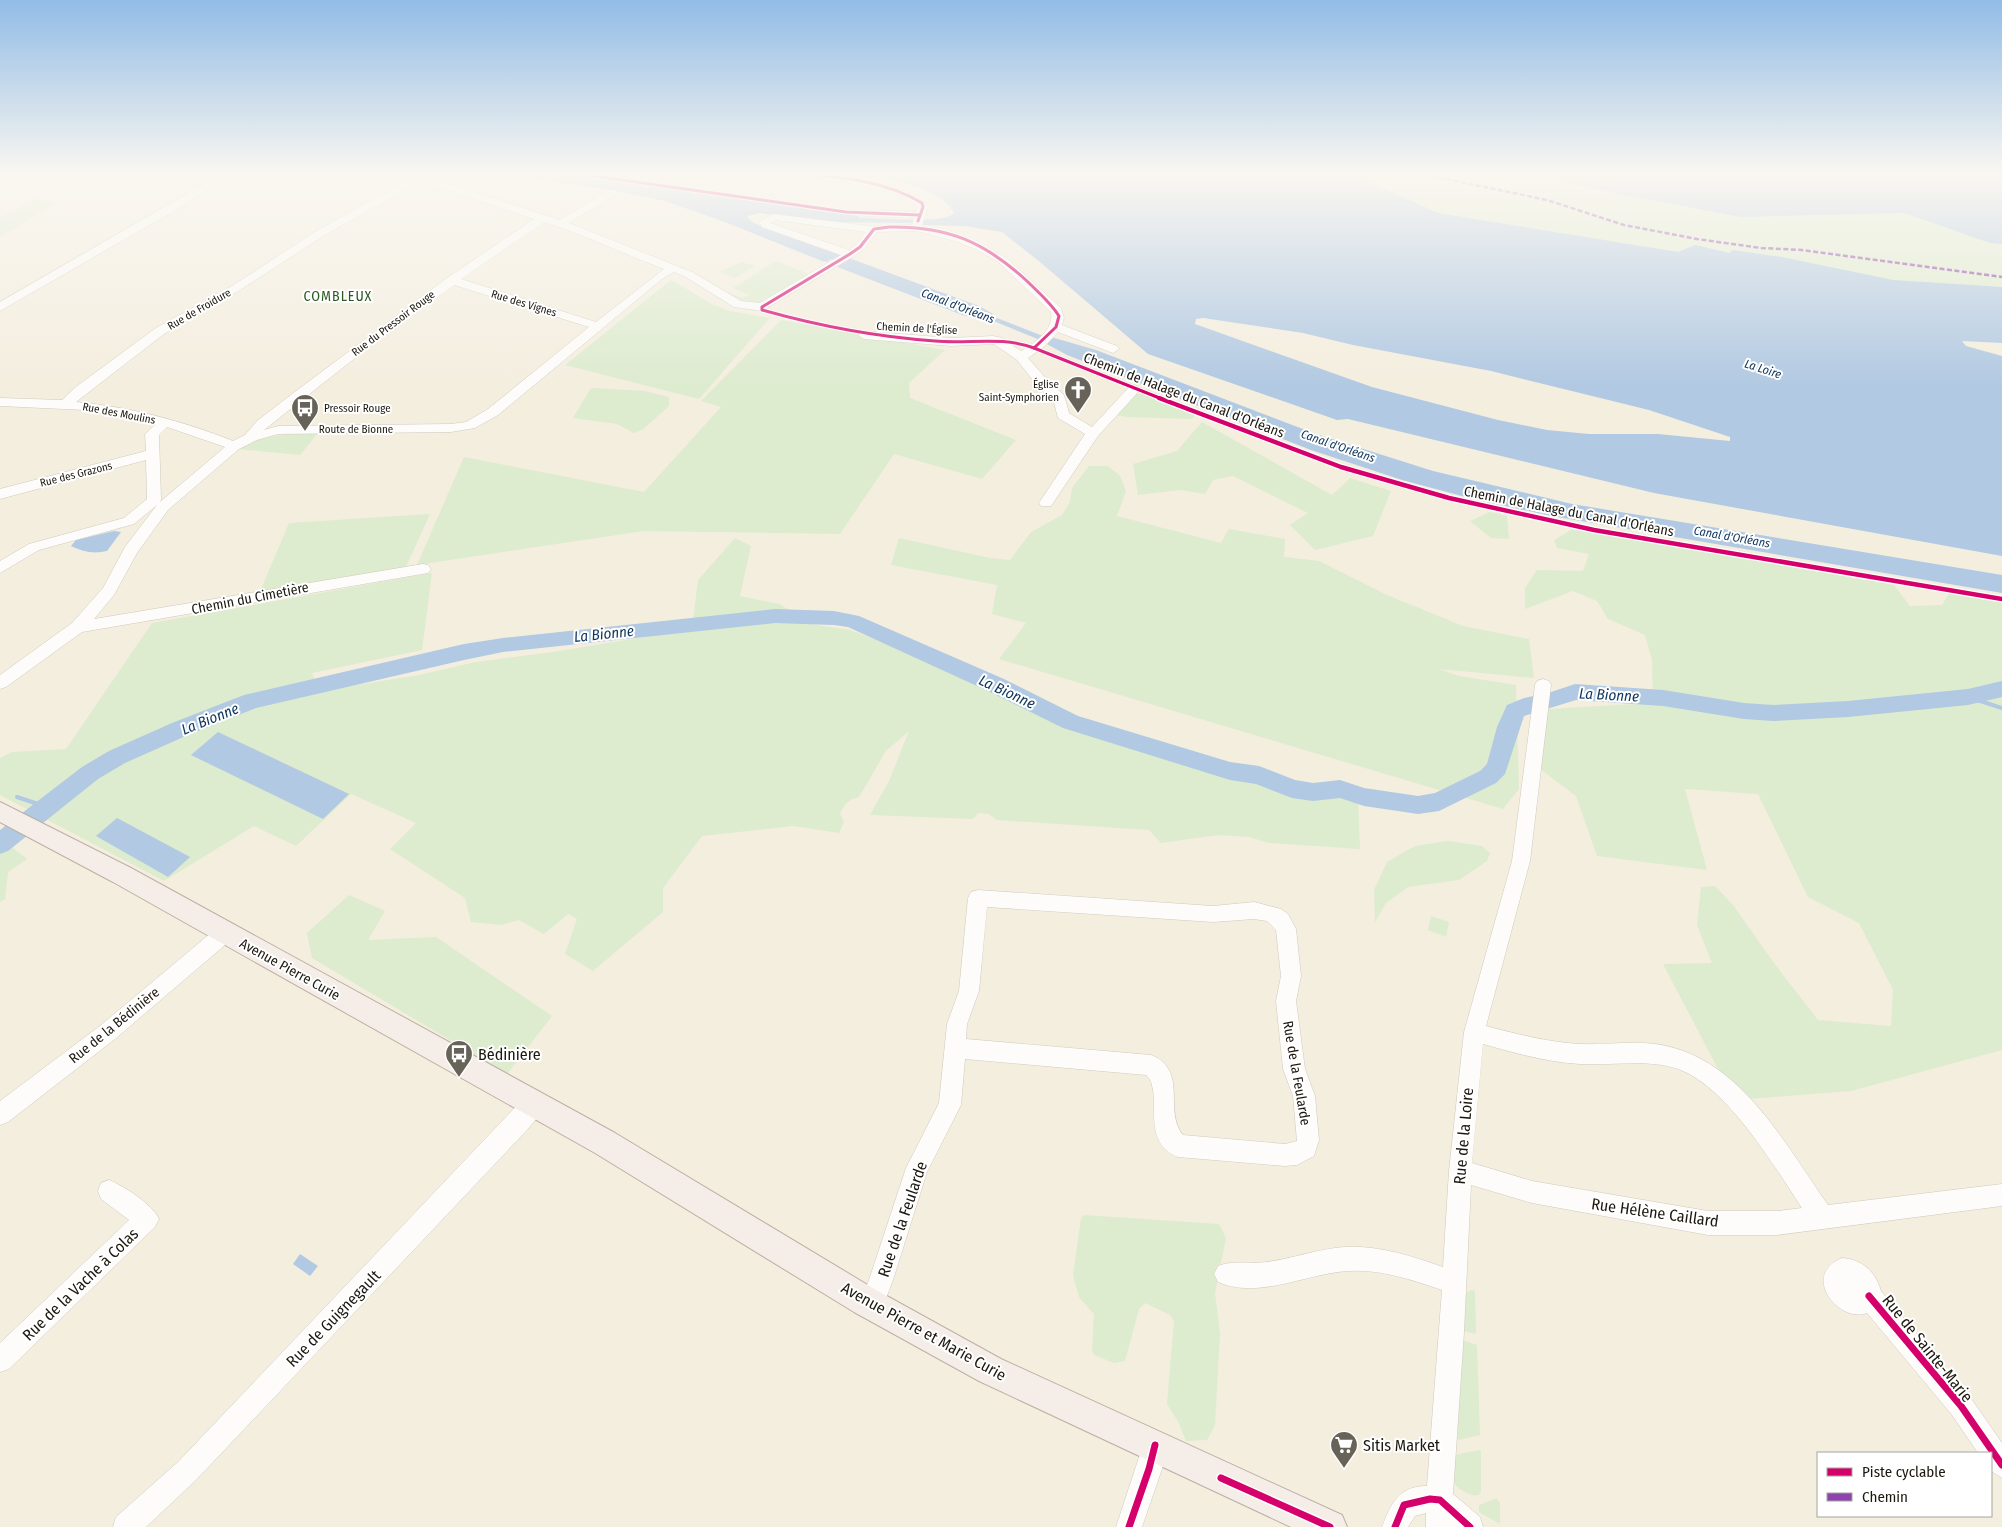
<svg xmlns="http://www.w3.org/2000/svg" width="2002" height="1527" font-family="'Fira Sans Condensed',sans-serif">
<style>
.green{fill:#ddebcf}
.water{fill:#b1c9e2;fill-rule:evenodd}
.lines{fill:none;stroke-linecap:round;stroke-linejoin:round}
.stream{stroke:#b1c9e2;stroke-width:4}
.river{fill:#b1c9e2;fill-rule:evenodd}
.minor-casing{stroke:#cfcabe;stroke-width:1}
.major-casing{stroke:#bdb0a3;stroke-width:2}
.minor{fill:#fdfcfa;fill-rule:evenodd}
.major{fill:#f4ede8;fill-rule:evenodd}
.quiet{stroke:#8e44ad;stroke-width:2.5;stroke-dasharray:5 2.5;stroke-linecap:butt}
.cycleway-far2-casing{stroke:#fff;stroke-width:5}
.cycleway-far1-casing{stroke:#fff;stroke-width:7}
.cycleway-casing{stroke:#fff;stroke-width:10}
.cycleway-far2{stroke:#d6006c;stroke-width:3}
.cycleway-far1{stroke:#d6006c;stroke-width:4.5}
.cycleway{stroke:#d6006c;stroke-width:7}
.labels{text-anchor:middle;stroke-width:4;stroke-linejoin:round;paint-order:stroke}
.far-street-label{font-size:11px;fill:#1c180f;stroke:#fff}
.far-poi-label{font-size:11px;fill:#1c180f;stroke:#fff;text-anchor:end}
.far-water-label{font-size:12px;font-style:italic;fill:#0d345b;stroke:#fff}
.far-quarter-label{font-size:14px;letter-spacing:1px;fill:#2c5a22;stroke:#fff}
.street-label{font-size:14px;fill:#1c180f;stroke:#fff}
.water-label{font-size:15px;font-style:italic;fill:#0d345b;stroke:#fff}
.near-poi-label{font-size:16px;fill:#1c180f;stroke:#fff;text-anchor:start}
.near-street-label{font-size:16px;fill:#1c180f;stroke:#fff}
</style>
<rect width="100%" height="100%" fill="#f4eedf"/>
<g class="green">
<path d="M1324 173H2002V302L1434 222Z"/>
<path d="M33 199 57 203 0 237V218Z"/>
<path d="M776 261 809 274 763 303H745L727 292 743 298 748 295 754 297 733 288Z"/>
<path d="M742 262 755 266 735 278 719 272Z"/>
<path d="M671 280 712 304 730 311 770 318 699 399 565 365Z"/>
<path d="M781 320 945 350 909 383 910 398 1016 440 982 479 894 454 840 534 644 531 417 565 464 457 644 492 721 407 701 401Z"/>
<path d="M591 388 645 391 669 397V406L642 430 634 433 617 424 573 418Z"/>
<path d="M1136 394H1141L1195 416 1192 419 1126 417 1116 415Z"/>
<path d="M1202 422 1332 495 1350 478 1391 491 1373 536 1315 550 1290 525 1308 513 1233 476 1213 480 1205 494 1180 490 1138 495 1133 464 1177 451Z"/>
<path d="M289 434H317L300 455 237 449C253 440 270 436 289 434Z"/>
<path d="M1089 466H1108L1120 476 1126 491 1117 516 1221 543 1229 529 1285 539 1284 557 1319 561 1387 595 1463 626 1529 639 1534 678 1439 669 1459 676 1516 685 1519 789 1503 809 999 659 1026 623 992 614 997 585 891 565 899 538 990 558 1010 560 1031 532 1062 515 1070 502 1072 488Z"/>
<path d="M1490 512 1507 516 1509 539 1491 538 1470 521Z"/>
<path d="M430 514 405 569 259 594 289 523Z"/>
<path d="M1573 529 1894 585 1910 606 1942 605 1950 593 2002 603V1050L1851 1091 1750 1099 1727 1086 1663 964 1712 963 1697 925 1701 887 1715 886 1733 905 1774 963 1818 1020 1891 1026 1893 990 1859 923 1808 897 1758 794 1685 789 1707 870 1597 856 1576 796 1540 769 1548 709 1653 703 1652 660 1645 635 1608 619 1597 601 1573 591 1525 609V588L1537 570 1583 571 1589 554 1557 548 1554 540Z"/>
<path d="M735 538 751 546 740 596 779 604 816 625 850 630 895 647 936 667 938 661 1085 724 1210 764 1358 798 1360 849 1269 843 1249 837 1218 835 1161 843 1149 830 997 820 989 814 978 813 973 819 870 815 889 781 909 731 886 751 859 797C848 800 846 803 840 813L844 822 839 833 793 826 702 836 663 888V912L593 971 565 954 577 919 568 914 544 934 519 920 501 925 471 922 465 898 390 849 416 823 351 794 296 846 254 826 164 881 0 795V758L12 752 66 749 152 623 432 573 422 650 312 673 319 691 419 675 476 662 553 652 692 629 698 580Z"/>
<path d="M0 838 27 859 8 872 5 899 0 902Z"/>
<path d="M1448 841 1482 846 1490 853 1487 861 1459 880 1408 887 1386 903 1375 922 1374 890 1387 862 1415 846Z"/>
<path d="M349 895 385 911 368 940 436 937 552 1016 507 1074 312 958 307 933Z"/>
<path d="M1431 916 1449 922 1446 937 1428 930Z"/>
<path d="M1084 1215 1219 1224 1226 1238 1215 1293 1220 1334 1215 1425 1207 1440 1186 1441 1179 1423 1167 1404 1174 1321 1170 1315 1145 1303 1139 1309 1125 1361 1114 1363 1094 1355 1092 1349 1094 1314 1079 1297 1073 1275 1081 1218Z"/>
<path d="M1471 1290 1475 1291 1476 1334 1464 1331 1466 1293Z"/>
<path d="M1462 1340 1477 1345 1480 1435 1459 1440 1457 1438Z"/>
<path d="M1479 1450 1481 1451V1491L1479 1495C1474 1496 1472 1495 1467 1493 1447 1484 1454 1474 1454 1455Z"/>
<path d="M1495 1499H1497L1500 1503V1524L1479 1512V1505Z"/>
</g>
<g class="water">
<path d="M497 173H558L859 216V218C876 217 946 225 954 213 944 189 885 177 861 173H1185L1197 176 1193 173H1350L1438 213 1678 252 1695 245 1730 253 1732 250 1782 257 1893 280 2002 287V343L1962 341 1966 346 2002 356V556L1654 493 1348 419 1337 420 1148 354 1040 262 1002 232 964 226 922 225 916 223 816 222 760 213 748 216V218L754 223 979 306 993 314 992 316 1048 338 1051 337 1096 350 1316 434 1433 471 1572 504 2002 575V593L1552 516 1477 500 1402 480 1311 450 1067 355 1045 343V342L996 322 988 319 985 320 983 317 965 316 840 268 836 265 839 262 831 259 827 262 822 261 725 222 665 201 623 192ZM1203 318 1303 333 1353 345 1491 371 1649 410 1730 437V441L1658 434H1589L1547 430 1498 420 1372 387 1195 324 1196 319Z"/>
<path d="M1524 173H2002V244L1990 243 1904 213 1741 217 1613 193Z"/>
<path d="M114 531 121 532 107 551C94 554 83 552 71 546L76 540Z"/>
<path d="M218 732 349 794 323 819 191 755Z"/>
<path d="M117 818 190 857 168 877 96 836Z"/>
<path d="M300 1254 318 1266 310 1276 293 1264Z"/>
</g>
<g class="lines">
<g class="stream">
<path d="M1968 697 2002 708"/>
<path d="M17 797 47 807"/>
</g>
<path class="river" d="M775 609 834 611 859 616 1004 679 1078 716 1230 762 1259 766 1295 780 1313 783 1340 780 1364 788 1418 796 1435 793 1480 771 1487 764 1497 727 1507 705 1524 698 1548 693 1575 684 1663 690 1744 703 1773 705 1848 701 1968 689 2002 681V697L1968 705 1848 717 1773 721 1744 719 1663 706 1576 700 1524 716 1505 774 1496 783 1439 811 1418 814 1364 806 1340 798 1313 801 1292 798 1256 784 1230 780 1063 728 988 691 848 627 834 625 775 623 503 652 464 660 256 708 188 735 125 763 98 779 8 851 0 854V830L82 767 109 751 172 723 244 695 464 644 503 638Z"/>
<defs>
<g id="minor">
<path d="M223 173H234L174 211 0 311V302Z"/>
<path d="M384 173H400L451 185 560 220 608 190H616L617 192 616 194 569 223 692 272 741 301 760 303 841 255 762 227 759 222 773 214 869 226 912 225 914 218 864 216 859 213 864 210 916 212 918 207C899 186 825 179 796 176L791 173C825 173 907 179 928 207L922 226 963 237 1005 257 1061 308 1064 318 1062 325 1117 346 1119 349 1113 353 1058 332 1045 346 1028 358 1050 383 1064 395 1069 413 1092 427 1130 386 1135 385 1141 389 1098 436 1051 506H1041L1039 503 1085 434 1058 418 1053 399 1040 389 1017 360 994 344 951 346 864 339 858 335 864 331 951 338 993 336 1002 338 1021 351C1035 342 1054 331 1051 312L997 261 975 249 955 241 916 231 877 232 864 249 854 256 762 311 734 307 684 276 674 272 662 279 498 415 475 428 451 432 278 434 257 440 239 449 168 510 137 553 114 595 94 619 423 564 428 565 431 569 428 573 82 632 6 687 0 689V675L72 623 103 588 125 547 157 505 134 524 39 550 0 573V561L29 544 124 518 147 499 146 460 0 499V489L146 451 145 434 156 424 85 410 0 406V398L62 400 77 386 156 328 232 286 315 232 407 180 385 175ZM417 183 444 189 534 219 447 278 292 394 257 421 245 435 233 441C183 421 130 407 76 402L164 334 240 290 323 236ZM775 220 866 232 856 245 849 250 770 223ZM544 222C585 235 624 254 664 269L596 322 461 279ZM454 285 589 327 488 409 466 422 451 424 278 426 264 430 369 347ZM167 427 225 447 160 502 161 500 159 435Z"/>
<path d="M634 173H645L634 183H626L625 181Z"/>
<path d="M1543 679 1549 681 1551 685 1530 861 1486 1026C1517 1034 1547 1042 1579 1044 1605 1045 1630 1041 1655 1044 1739 1055 1784 1143 1828 1205L2002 1184V1206L1777 1235H1708L1532 1203 1471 1185 1464 1332 1453 1494 1480 1517 1483 1527H1426V1513L1415 1516 1408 1527H1382C1391 1504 1398 1486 1427 1486L1442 1290C1412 1280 1381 1269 1349 1271 1307 1273 1259 1300 1218 1282L1214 1274 1218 1266C1232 1260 1251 1264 1267 1262 1290 1259 1312 1251 1335 1248 1372 1243 1408 1255 1443 1267L1449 1171 1464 1032 1512 861 1535 685 1537 681ZM1483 1044C1515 1053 1546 1062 1580 1064 1613 1066 1649 1058 1681 1070 1729 1090 1774 1166 1802 1208L1777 1211H1708L1532 1181 1472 1163Z"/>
<path d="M978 890 1213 906 1254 902 1281 909 1288 914 1296 929 1301 976 1296 1001 1305 1069 1315 1096 1319 1140 1314 1156 1297 1165 1285 1166 1178 1157C1138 1141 1165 1092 1146 1075L965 1059 961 1105 927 1172 893 1280 880 1314 871 1317 862 1314 859 1305 869 1280 906 1168 939 1103 947 1024 959 991 968 898 971 892ZM987 907 1213 922 1254 919 1267 921 1276 930 1281 976 1276 1001 1283 1069 1293 1096 1297 1141 1285 1144 1183 1135C1163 1111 1189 1070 1151 1055L966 1039 967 1024 979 991Z"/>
<path d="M225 924 232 927 235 933 232 939 115 1039 8 1122 0 1125V1101L101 1025 218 927Z"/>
<path d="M534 1093 542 1096 545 1104 542 1112 527 1130 196 1480 146 1527H113L116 1517 178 1462 526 1096Z"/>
<path d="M109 1180C124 1186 153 1205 159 1219L155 1227 9 1369 0 1372V1343L129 1220 101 1199 98 1191 101 1183Z"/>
<path d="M1842 1258C1862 1259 1876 1272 1881 1291L1970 1397 2002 1443V1478L1991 1471V1453H1978L1952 1415 1867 1313C1839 1324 1800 1275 1842 1258Z"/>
<path d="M1155 1432 1164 1436 1168 1445 1162 1469 1142 1527H1116L1146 1436Z"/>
</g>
<path id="major" d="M0 802 131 868 615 1133 876 1290 1001 1359 1342 1515 1347 1527H1291L979 1381 854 1312 595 1153 113 882 0 822Z"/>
</defs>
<use href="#minor" class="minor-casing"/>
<use href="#major" class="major-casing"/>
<use href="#minor" class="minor"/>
<use href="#major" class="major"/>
<path class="quiet" d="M1417 173 1547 200 1624 225 1697 239 1761 248 1802 250 2002 277"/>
<defs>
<g id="cycleway-far2">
<path d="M573 173 846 212 919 215"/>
<path d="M796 173C838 177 885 180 922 203L923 207 918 221"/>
<path d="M889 227C948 226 985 242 1028 282 1039 293 1051 303 1059 316L1056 327 1034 348C1002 336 969 344 935 341 876 337 819 326 762 310V307L850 254 860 247 874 229Z"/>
<path d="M1034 348 1162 399"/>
</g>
<path id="cycleway-far1" d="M1159 398 1341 467 1449 498 1594 530 2002 599"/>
<g id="cycleway">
<path d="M1869 1296 1961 1406 2002 1465"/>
<path d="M1221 1478 1330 1527"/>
<path d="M1129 1527 1149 1469 1155 1445"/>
<path d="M1395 1527 1404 1505 1430 1499 1440 1500 1470 1527"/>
</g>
</defs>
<use href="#cycleway-far2" class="cycleway-far2-casing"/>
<use href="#cycleway-far1" class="cycleway-far1-casing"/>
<use href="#cycleway" class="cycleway-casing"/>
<use href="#cycleway-far2" class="cycleway-far2"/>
<use href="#cycleway-far1" class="cycleway-far1"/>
<use href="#cycleway" class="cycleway"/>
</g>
<linearGradient id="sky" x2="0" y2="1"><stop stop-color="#92bce6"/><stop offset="0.45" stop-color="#faf7f1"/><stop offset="1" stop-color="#faf7f1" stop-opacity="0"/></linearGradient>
<rect width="2002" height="386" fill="url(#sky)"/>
<defs>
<symbol id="church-pin" viewBox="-11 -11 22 30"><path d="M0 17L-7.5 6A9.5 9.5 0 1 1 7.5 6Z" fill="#686358" stroke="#fff"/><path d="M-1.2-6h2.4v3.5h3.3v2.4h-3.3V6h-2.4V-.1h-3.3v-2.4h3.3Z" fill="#fff"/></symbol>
<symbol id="bus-pin" viewBox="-11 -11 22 30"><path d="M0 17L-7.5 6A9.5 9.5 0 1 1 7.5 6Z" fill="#686358" stroke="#fff"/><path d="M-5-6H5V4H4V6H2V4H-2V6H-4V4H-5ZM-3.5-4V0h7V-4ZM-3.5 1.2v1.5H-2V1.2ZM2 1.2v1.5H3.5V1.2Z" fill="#fff"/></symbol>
<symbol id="supermarket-pin" viewBox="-11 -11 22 30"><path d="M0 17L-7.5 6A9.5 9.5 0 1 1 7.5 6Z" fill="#686358" stroke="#fff"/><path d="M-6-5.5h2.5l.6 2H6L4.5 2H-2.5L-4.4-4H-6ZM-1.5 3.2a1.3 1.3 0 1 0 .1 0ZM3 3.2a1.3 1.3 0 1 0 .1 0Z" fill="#fff"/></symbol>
</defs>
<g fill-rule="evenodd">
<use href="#church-pin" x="1062" y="374" width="32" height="43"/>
<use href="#bus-pin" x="289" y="392" width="32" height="43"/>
<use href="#bus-pin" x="443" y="1038" width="32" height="43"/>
<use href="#supermarket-pin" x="1328" y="1429" width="32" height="43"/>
</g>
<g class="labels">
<g class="far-street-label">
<text transform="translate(524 303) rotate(17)" y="4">Rue des Vignes</text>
<text transform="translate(199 309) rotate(-30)" y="4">Rue de Froidure</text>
<text transform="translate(393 323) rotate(-37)" y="4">Rue du Pressoir Rouge</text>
<text transform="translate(917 328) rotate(3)" y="4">Chemin de l'Église</text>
<text transform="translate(119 413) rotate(11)" y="4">Rue des Moulins</text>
<text x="356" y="433">Route de Bionne</text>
<text transform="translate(76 474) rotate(-14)" y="4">Rue des Grazons</text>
</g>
<g class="far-poi-label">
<text x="1059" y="388">Église<tspan x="1059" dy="13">Saint-Symphorien</tspan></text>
<text x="324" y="412" text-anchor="start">Pressoir Rouge</text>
</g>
<g class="far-water-label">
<text transform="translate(958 306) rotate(21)" y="4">Canal d'Orléans</text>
<text transform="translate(1763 369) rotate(18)" y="4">La Loire</text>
<text transform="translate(1338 446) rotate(19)" y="4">Canal d'Orléans</text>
<text transform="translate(1732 537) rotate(10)" y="4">Canal d'Orléans</text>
</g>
<g class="far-quarter-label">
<text x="338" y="301">COMBLEUX</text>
</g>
<g class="street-label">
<text transform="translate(1184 395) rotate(21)" y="5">Chemin de Halage du Canal d'Orléans</text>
<text transform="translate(1569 511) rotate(11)" y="5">Chemin de Halage du Canal d'Orléans</text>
<text transform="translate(250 598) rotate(-11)" y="5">Chemin du Cimetière</text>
<text transform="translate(290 969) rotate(29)" y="5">Avenue Pierre Curie</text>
<text transform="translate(114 1025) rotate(-39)" y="5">Rue de la Bédinière</text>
<text transform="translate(1297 1073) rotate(80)" y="5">Rue de la Feularde</text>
</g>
<g class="water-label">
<text transform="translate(604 634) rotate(-6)" y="5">La Bionne</text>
<text transform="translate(1007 692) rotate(25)" y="5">La Bionne</text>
<text transform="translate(1609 695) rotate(3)" y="5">La Bionne</text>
<text transform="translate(210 719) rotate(-22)" y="5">La Bionne</text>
</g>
<g class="near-poi-label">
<text x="478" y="1060">Bédinière</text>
<text x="1363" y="1451">Sitis Market</text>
</g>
<g class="near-street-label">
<text transform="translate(1463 1136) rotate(-85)" y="6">Rue de la Loire</text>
<text transform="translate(1655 1212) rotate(8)" y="6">Rue Hélène Caillard</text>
<text transform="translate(902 1219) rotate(-71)" y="6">Rue de la Feularde</text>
<text transform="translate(80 1284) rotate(-44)" y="6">Rue de la Vache à Colas</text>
<text transform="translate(333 1318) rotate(-46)" y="6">Rue de Guignegault</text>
<text transform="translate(924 1331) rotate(29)" y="6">Avenue Pierre et Marie Curie</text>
<text transform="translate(1928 1348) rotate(51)" y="6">Rue de Sainte-Marie</text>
</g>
</g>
<rect x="1817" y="1452" width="175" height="65" fill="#ffffff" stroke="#a4a39f"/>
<rect x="1827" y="1468" width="25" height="8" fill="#d6006c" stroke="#a4a39f"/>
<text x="1862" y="1477" font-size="15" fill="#1c180f">Piste cyclable</text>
<rect x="1827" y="1493" width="25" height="8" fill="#8e44ad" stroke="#a4a39f"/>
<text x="1862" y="1502" font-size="15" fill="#1c180f">Chemin</text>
</svg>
